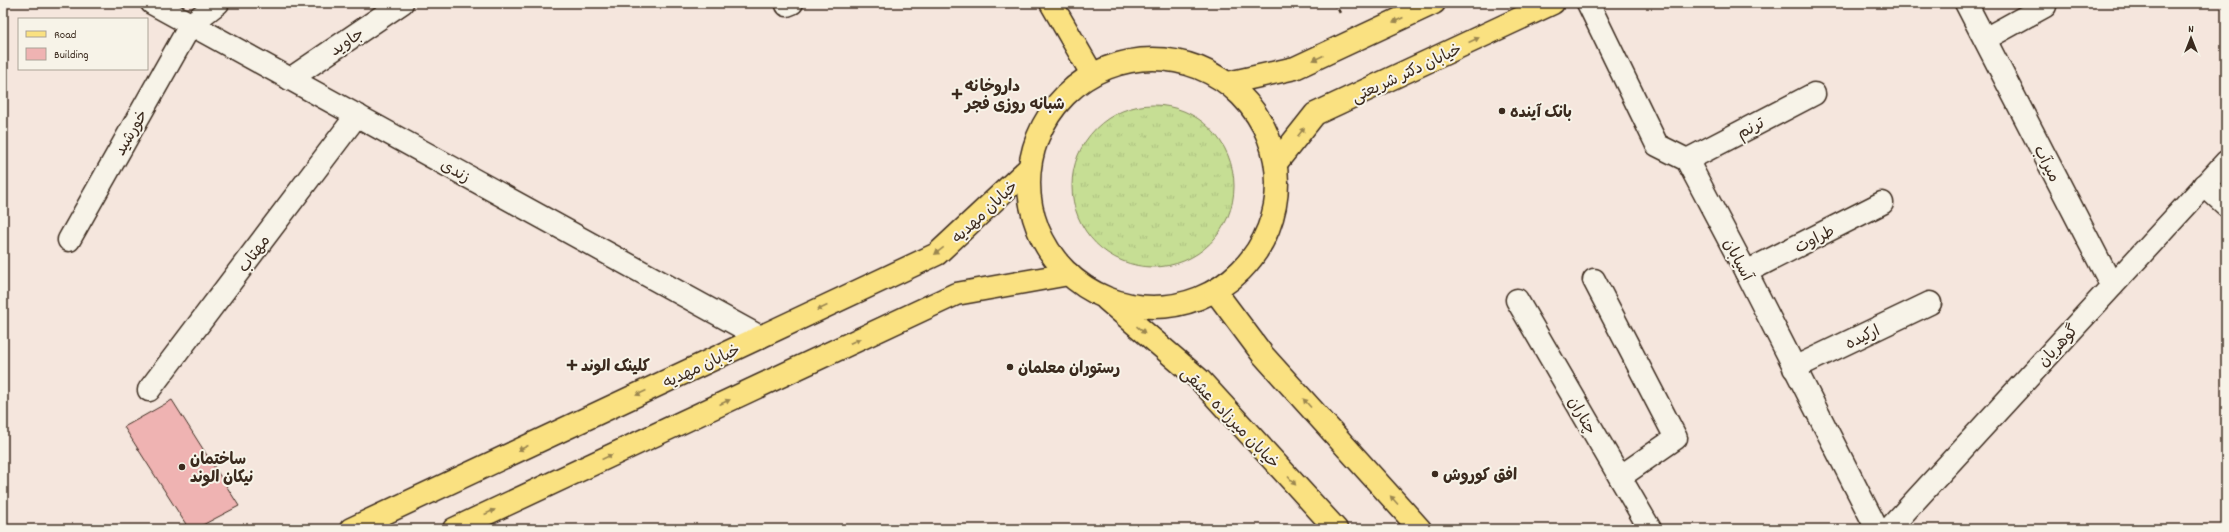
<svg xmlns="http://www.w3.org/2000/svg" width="2229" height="532" font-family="Dekko,'Playpen Sans Arabic',sans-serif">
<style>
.grass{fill:url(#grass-tufts);stroke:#808459}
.building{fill:#efb3b2;stroke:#3b2a1e}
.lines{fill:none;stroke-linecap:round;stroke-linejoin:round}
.minor-casing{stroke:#3b2a1e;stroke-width:25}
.major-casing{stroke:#3b2a1e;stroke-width:25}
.path{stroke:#3b2a1e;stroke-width:2.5;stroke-dasharray:4 3;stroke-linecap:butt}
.minor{stroke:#f7f3e8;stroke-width:22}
.major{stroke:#fae181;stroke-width:22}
.oneway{fill:#9a8650}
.poi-dot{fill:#3b2a1e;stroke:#f7f3e8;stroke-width:1.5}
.labels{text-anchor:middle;stroke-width:4;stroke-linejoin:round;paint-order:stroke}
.street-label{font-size:16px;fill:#3b2a1e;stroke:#f7f3e8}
.poi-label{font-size:16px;font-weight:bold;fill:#3b2a1e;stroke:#f7f3e8;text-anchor:start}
</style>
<defs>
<pattern id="grass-tufts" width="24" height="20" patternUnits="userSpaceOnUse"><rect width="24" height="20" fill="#c6de94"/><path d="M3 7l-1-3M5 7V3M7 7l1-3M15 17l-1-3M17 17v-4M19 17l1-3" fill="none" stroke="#abbf7f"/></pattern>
</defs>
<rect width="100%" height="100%" fill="#f5e6dd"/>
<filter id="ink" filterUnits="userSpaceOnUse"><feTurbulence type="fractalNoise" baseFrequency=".025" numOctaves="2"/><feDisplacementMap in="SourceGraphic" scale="8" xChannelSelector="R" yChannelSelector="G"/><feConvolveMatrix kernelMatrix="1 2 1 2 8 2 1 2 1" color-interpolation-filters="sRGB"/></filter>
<g filter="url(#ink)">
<circle class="grass" cx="1153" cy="186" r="81"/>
<path class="building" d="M172 400 239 506 195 529H189L124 427Z"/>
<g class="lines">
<defs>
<g id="minor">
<path d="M152 3 760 337"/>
<path d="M1588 3 1657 145 1687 160 1746 272 1877 529"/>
<path d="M1966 3 2112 286"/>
<path d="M787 5 792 3"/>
<path d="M1985 39 2045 6"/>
<path d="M290 79 402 3"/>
<path d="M1687 160 1814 94"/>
<path d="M2204 185 2226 205"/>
<path d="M69 240 191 24 218 3"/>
<path d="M1746 272 1882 203"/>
<path d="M1594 280 1676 438 1620 477"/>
<path d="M1517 300 1650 529"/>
<path d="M1794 368 1930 303"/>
<path d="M149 390 357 115"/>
<path d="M1889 529 2226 162"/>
</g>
<g id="major">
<path d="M1051 3 1092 74"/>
<circle cx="1153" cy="183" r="124"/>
<path d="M1228 83 1295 68 1434 3"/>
<path d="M1277 162 1315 114 1553 3"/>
<path d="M1215 291 1263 355 1420 529"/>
<path d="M1107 300 1200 380 1336 529"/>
<path d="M351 529 937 254 1029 168"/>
<path d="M454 529 956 294 1069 274"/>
</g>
</defs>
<use href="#minor" class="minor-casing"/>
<use href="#major" class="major-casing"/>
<path class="path" d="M1335 3 1341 15"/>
<use href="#minor" class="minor"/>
<use href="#major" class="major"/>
</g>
<defs><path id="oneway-solid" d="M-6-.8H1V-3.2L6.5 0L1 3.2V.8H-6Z"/></defs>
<g class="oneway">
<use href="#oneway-solid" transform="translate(1398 20) rotate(155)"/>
<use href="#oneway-solid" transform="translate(1474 40) rotate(-25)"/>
<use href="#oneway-solid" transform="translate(1318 58) rotate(155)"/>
<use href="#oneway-solid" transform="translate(1301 132) rotate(-52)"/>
<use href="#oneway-solid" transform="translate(939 251) rotate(142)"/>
<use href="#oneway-solid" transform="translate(822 308) rotate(155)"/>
<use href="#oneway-solid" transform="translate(1141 330) rotate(41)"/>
<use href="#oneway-solid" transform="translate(855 341) rotate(-25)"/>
<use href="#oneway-solid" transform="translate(641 393) rotate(155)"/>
<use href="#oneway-solid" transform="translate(725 402) rotate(-25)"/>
<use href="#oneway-solid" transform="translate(1307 403) rotate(-132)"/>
<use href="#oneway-solid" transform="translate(523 448) rotate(155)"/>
<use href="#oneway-solid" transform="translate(607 457) rotate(-25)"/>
<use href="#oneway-solid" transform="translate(1292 481) rotate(48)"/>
<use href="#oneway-solid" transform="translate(1394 500) rotate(-132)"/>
<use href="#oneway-solid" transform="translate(490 512) rotate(-25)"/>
</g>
</g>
<g class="poi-dot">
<path d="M955 88h4v4h4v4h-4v4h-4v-4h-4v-4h4z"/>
<circle cx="1502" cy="111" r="4"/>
<path d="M570 359h4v4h4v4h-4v4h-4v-4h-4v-4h4z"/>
<circle cx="1010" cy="367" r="4"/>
<circle cx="182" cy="467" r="4"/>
<circle cx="1435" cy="474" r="4"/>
</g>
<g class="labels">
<g class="street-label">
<text transform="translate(346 41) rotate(-34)" y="6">جاوید</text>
<text transform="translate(1406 72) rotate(-25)" y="6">خیابان دکتر شریعتی</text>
<text transform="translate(1750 127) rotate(-27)" y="6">ترنم</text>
<text transform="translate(130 132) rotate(-60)" y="6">خورشید</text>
<text transform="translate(2048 163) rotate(63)" y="6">میرآب</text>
<text transform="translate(456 170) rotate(29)" y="6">زندی</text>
<text transform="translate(984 211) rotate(-43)" y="6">خیابان مهدیه</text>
<text transform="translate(1814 238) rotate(-27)" y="6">طراوت</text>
<text transform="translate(253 253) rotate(-53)" y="6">مهتاب</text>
<text transform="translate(1739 259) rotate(62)" y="6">آسیابان</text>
<text transform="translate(1862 336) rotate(-25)" y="6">ارکیده</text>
<text transform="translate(2057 345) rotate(-47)" y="6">گوهریان</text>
<text transform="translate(701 365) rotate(-25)" y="6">خیابان مهدیه</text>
<text transform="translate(1583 415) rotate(60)" y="6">چناران</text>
<text transform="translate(1231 417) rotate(46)" y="6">خیابان میرزاده عشقی</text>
</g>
<g class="poi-label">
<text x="965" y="91">داروخانه<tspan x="965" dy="18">شبانه روزی فجر</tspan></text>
<text x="1510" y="117">بانک آینده</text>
<text x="581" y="371">کلینک الوند</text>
<text x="1018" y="373">رستوران معلمان</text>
<text x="190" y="464">ساختمان<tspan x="190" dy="18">نیکان الوند</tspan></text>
<text x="1443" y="480">افق کوروش</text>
</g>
</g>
<rect width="2229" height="532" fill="none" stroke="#f7f3e8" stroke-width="16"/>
<rect x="8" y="8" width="2213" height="516" fill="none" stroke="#3b2a1e" stroke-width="1.5" filter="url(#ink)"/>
<rect x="18" y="18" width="130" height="52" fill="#f7f3e8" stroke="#aca397"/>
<rect x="26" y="31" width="20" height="6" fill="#fae181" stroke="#aca397"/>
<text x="54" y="38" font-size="12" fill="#3b2a1e">Road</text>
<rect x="26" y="48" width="20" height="12" fill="#efb3b2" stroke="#aca397"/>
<text x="54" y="58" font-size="12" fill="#3b2a1e">Building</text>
<g transform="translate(2191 38)" stroke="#f7f3e8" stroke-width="3" paint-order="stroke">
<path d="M0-3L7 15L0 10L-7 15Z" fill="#3b2a1e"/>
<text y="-6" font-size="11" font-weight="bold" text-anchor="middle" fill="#3b2a1e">N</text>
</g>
</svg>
